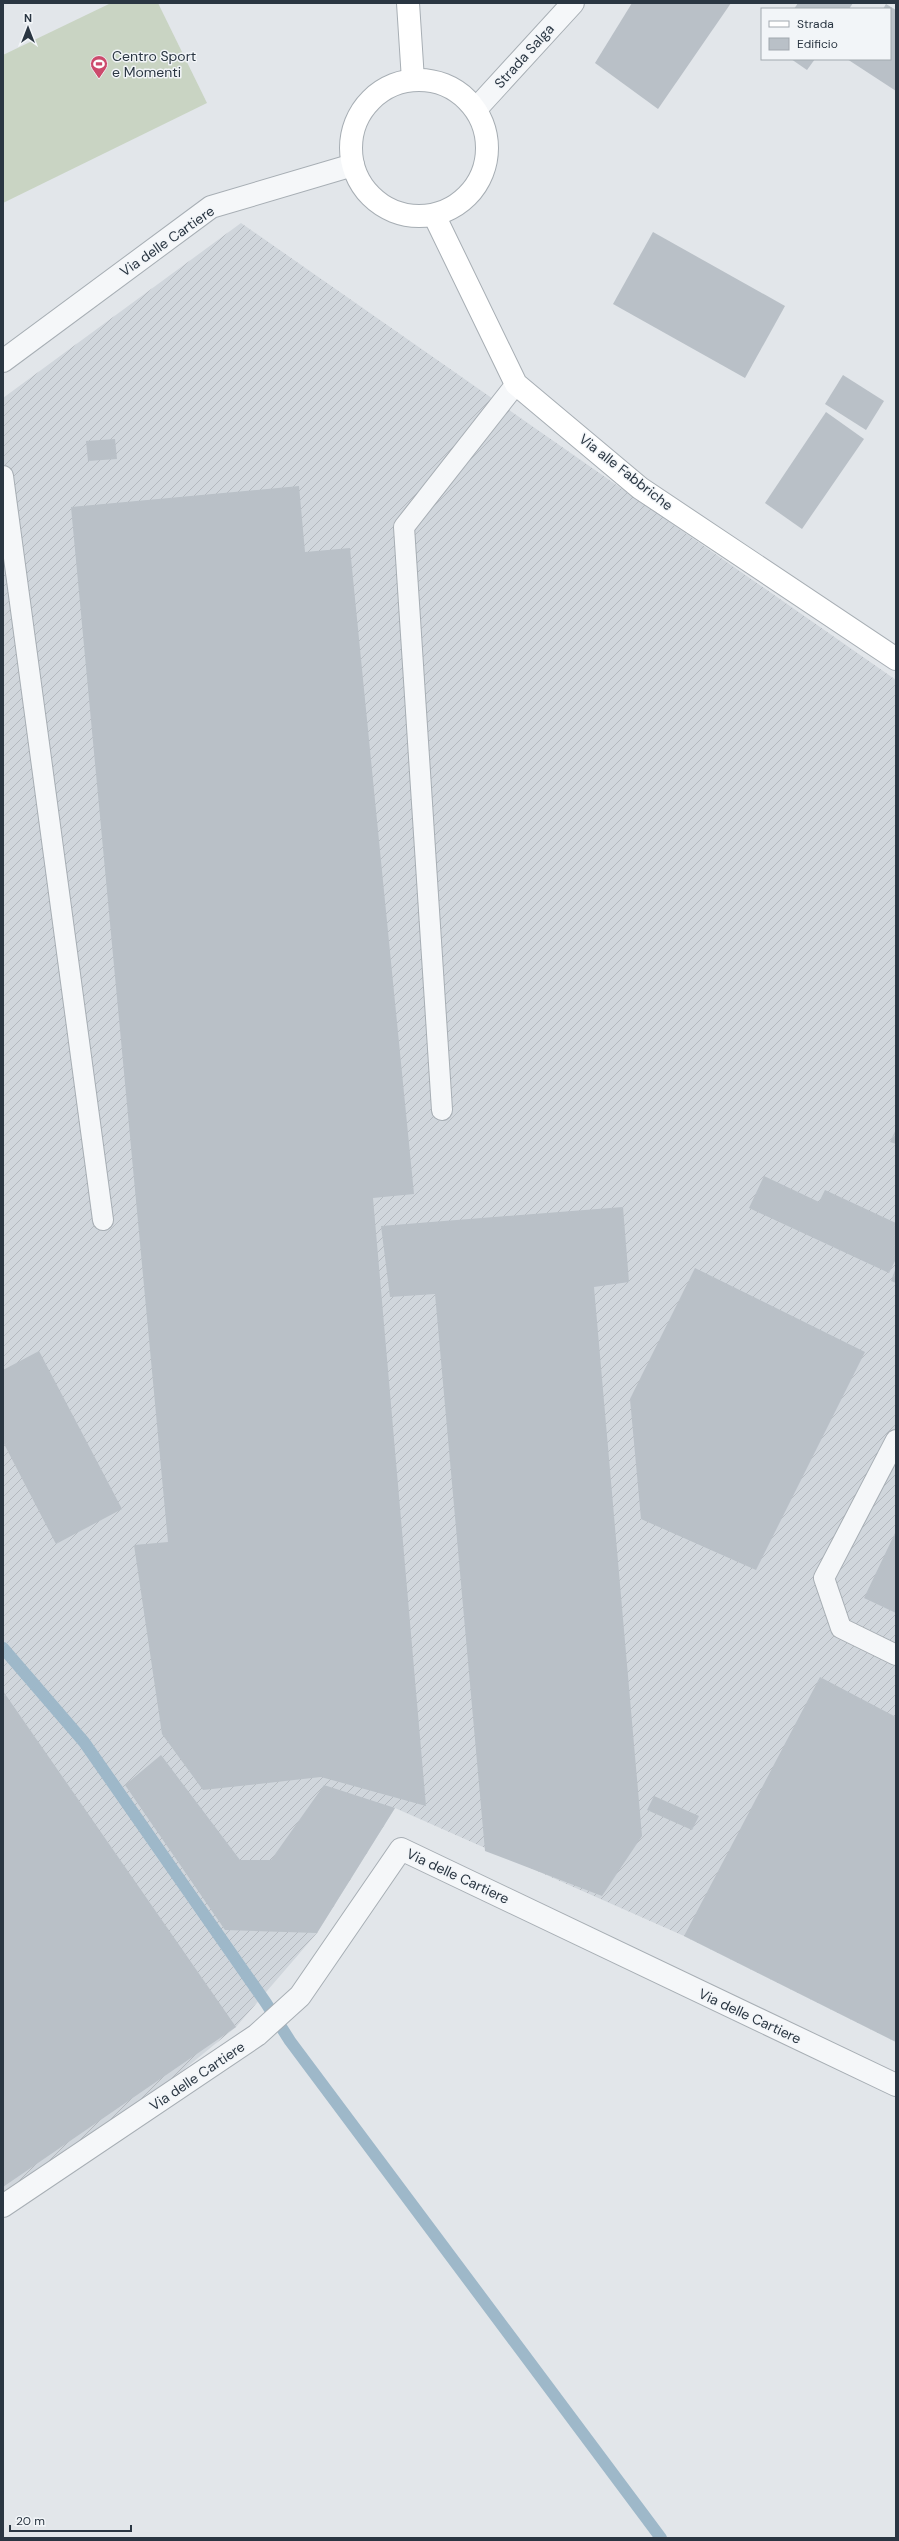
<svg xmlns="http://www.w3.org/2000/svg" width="899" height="2541" font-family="'DM Sans',sans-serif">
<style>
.industrial{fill:url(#industrial-furrows)}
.pitch{fill:#c9d4c3}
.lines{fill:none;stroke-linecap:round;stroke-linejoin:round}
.stream{stroke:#9eb8c9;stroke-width:12}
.building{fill:#b9c0c7}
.lane-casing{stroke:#a7aeb4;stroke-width:22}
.street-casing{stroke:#a7aeb4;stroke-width:24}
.secondary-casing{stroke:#a7aeb4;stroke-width:24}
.lane{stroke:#f5f7f9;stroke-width:20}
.street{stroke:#f5f7f9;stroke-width:22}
.secondary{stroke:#fff;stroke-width:22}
.labels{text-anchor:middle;stroke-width:3;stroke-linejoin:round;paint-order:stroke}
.poi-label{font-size:14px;fill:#2a3642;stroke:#f2f5f8;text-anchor:start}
.street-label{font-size:14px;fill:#2a3642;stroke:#f2f5f8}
</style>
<defs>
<pattern id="industrial-furrows" width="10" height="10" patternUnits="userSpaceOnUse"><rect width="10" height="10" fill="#d0d6dc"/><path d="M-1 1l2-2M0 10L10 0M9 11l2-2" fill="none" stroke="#b3b8be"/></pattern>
</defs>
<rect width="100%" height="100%" fill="#e2e6ea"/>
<path class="industrial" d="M241 223 896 680V2042L684 1936 395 1808 317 1933 236 2027 3 2217V398Z"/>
<path class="pitch" d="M111 3H158L207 103 3 203V55Z"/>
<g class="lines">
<path class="stream" d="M3 1648 84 1742 266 2003 290 2041 661 2538"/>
</g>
<g class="building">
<path d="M632 3H731L658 109 595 63Z"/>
<path d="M798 3H853L849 9H794Z"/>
<path d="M886 4 896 10V91L847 59H890V9H883Z"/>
<path d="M791 59H815L807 70Z"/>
<path d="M653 232 785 306 745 378 613 304Z"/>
<path d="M843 375 884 401 866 430 825 404Z"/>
<path d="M826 412 864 439 802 529 765 503Z"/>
<path d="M115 439 117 459 88 461 86 441Z"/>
<path d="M299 486 305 552 350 548 414 1194 373 1198 426 1806 321 1777 203 1790 162 1734 134 1545 168 1542 71 507Z"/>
<path d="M896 1129V1144L890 1142Z"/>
<path d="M764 1176 819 1202 825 1190 896 1223V1259L889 1273 749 1208Z"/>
<path d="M623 1207 629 1282 594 1287 642 1836 602 1896 485 1851 435 1294 390 1297 381 1226Z"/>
<path d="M896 1267V1283L891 1281Z"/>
<path d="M695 1268 865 1352 756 1570 641 1519 630 1399Z"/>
<path d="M39 1351 122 1509 56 1544 3 1442V1370Z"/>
<path d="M896 1531V1613L864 1598Z"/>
<path d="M820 1677 896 1717V2042L684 1936Z"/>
<path d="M3 1691 236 2027 3 2187Z"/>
<path d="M161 1755 240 1860H271L324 1785 395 1808 317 1933 225 1930 125 1785Z"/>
<path d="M654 1796 699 1816 692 1830 647 1810Z"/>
</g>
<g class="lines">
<defs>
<g id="lane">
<path d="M3 476 103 1220"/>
<path d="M442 1110 404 527 516 384"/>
<path d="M896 1440 824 1578 841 1628 896 1655"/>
</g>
<g id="street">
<path d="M476 109 573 3"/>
<path d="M3 361 211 207 353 165"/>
<path d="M3 2206 257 2035 300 1996 401 1849 896 2085"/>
</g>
<g id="secondary">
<path d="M408 3 413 80"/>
<circle cx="419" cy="148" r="68"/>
<path d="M434 215 516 384 640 488 896 659"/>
</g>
</defs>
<use href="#lane" class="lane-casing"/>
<use href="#street" class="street-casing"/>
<use href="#secondary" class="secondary-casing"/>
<use href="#lane" class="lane"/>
<use href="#street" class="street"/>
<use href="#secondary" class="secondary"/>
</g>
<defs>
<symbol id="stadium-pin" viewBox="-11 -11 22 30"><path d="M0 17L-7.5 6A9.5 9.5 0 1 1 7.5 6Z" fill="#cc4a6c" stroke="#f2f5f8"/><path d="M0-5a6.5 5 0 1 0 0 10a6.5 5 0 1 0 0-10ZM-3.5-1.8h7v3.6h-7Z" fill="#fff"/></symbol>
</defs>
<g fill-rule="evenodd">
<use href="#stadium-pin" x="89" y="54" width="20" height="27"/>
</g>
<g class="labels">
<g class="poi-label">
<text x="112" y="61">Centro Sport<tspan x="112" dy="16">e Momenti</tspan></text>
</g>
<g class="street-label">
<text transform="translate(524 56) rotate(-48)" y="5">Strada Salga</text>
<text transform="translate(167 241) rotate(-35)" y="5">Via delle Cartiere</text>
<text transform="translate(626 472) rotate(38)" y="5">Via alle Fabbriche</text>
<text transform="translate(458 1876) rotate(25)" y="5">Via delle Cartiere</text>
<text transform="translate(750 2016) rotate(25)" y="5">Via delle Cartiere</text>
<text transform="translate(197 2076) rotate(-34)" y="5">Via delle Cartiere</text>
</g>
</g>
<rect width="899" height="2541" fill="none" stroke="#2a3642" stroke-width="8"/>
<rect x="761" y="8" width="130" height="52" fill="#f2f5f8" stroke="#a2a9af"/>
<rect x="769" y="21" width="20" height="6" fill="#ffffff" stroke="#a2a9af"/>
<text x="797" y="28" font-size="12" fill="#2a3642">Strada</text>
<rect x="769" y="38" width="20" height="12" fill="#b9c0c7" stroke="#a2a9af"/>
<text x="797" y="48" font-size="12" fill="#2a3642">Edificio</text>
<g transform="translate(28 28)" stroke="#f2f5f8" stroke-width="3" paint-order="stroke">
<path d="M0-3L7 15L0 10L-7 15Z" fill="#2a3642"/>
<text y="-6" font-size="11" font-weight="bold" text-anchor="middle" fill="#2a3642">N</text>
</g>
<path d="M10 2525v6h121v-6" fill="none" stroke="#2a3642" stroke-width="2"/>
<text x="16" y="2525" font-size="12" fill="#2a3642" stroke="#f2f5f8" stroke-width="3" paint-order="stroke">20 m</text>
</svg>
